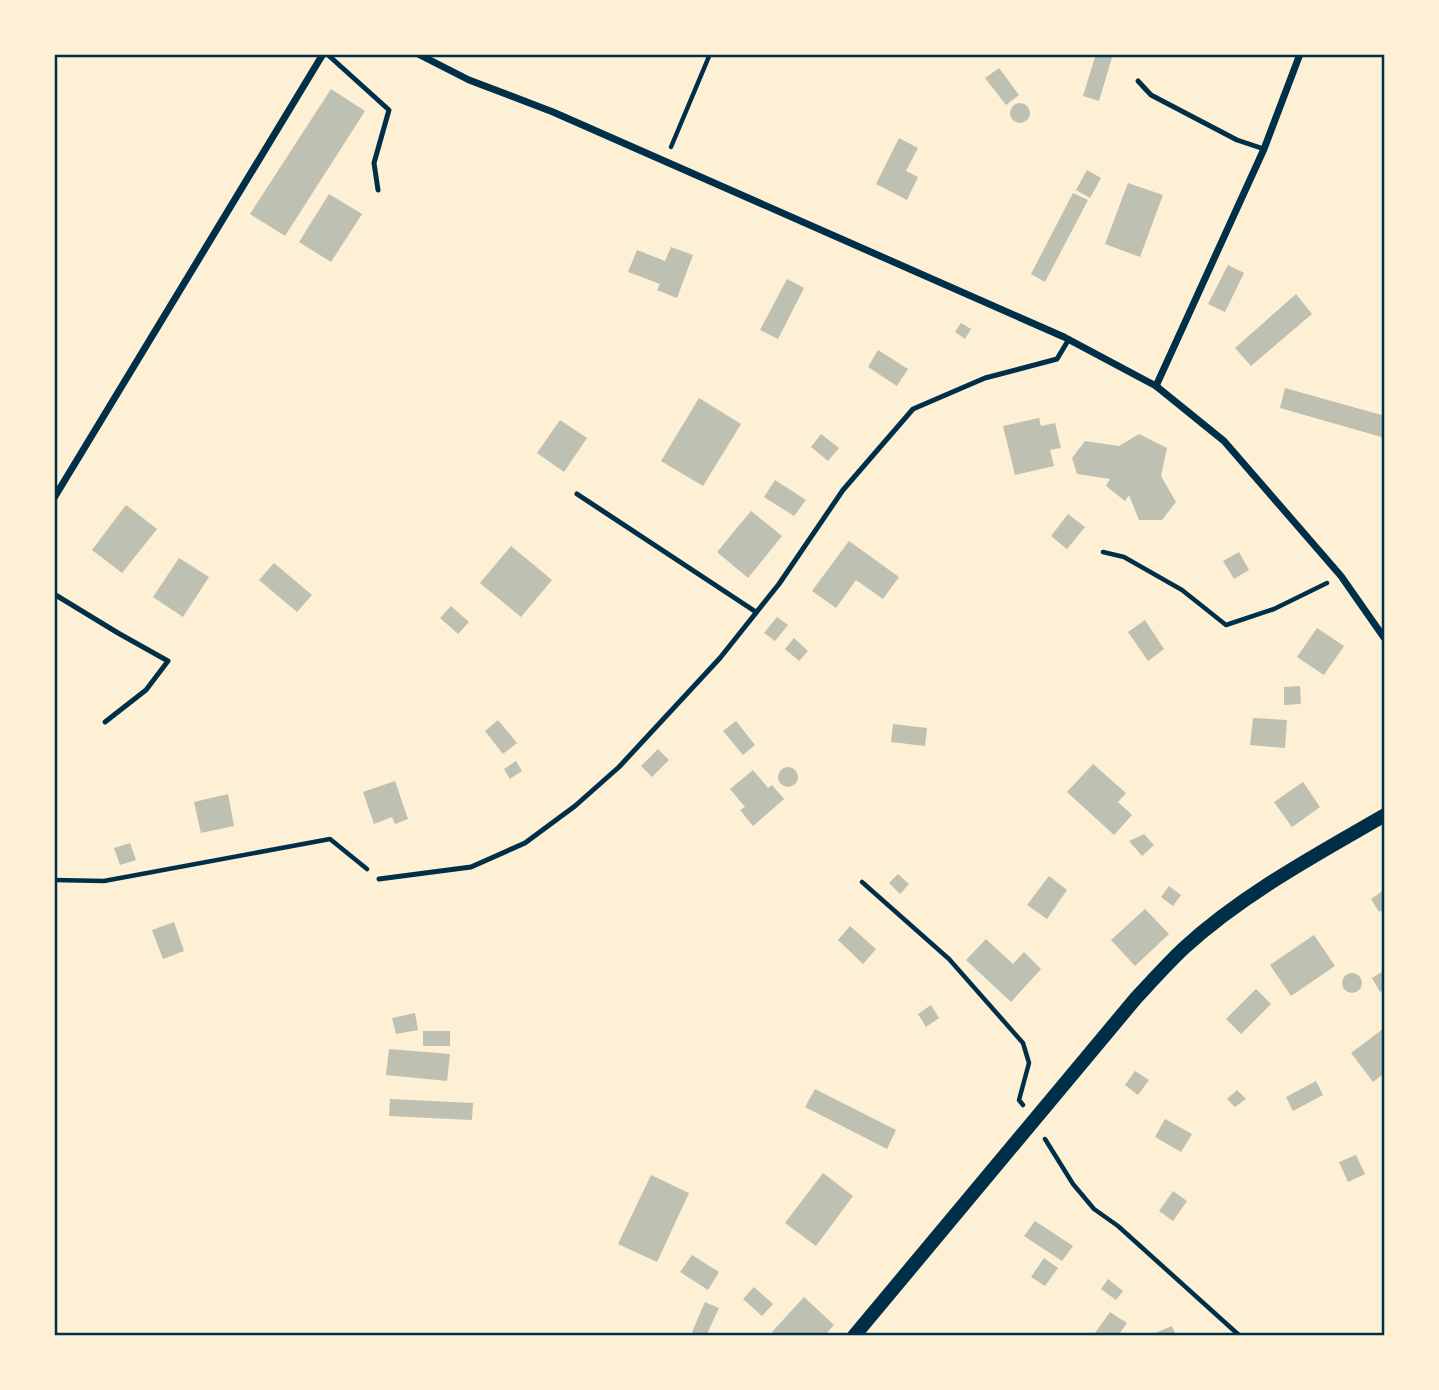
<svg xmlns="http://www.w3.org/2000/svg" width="1439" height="1390" font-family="'Varela Round',sans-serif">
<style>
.building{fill:#bec0b2}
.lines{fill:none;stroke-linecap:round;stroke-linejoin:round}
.path{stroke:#003049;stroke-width:4.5}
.service{stroke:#003049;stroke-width:5}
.minor{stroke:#003049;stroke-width:7}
.secondary{stroke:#003049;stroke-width:14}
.neatline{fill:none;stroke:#003049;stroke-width:2.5}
</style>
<rect width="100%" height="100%" fill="#fdf0d5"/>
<g class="building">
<path d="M1096 54H1113L1099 101 1083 96Z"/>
<path d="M999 68 1019 95 1006 105 985 78Z"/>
<path d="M331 89 365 111 285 236 250 214Z"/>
<circle cx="1020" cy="113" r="10"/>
<path d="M899 138 918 148 906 171 918 177 907 200 876 184Z"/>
<path d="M1087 170 1101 178 1090 198 1076 190Z"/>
<path d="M1128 183 1163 195 1140 257 1105 244Z"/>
<path d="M1073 193 1088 200 1045 282 1031 274Z"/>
<path d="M329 194 362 214 331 262 299 242Z"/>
<path d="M671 247 693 255 677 298 657 290 660 284 628 272 637 250 665 261Z"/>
<path d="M1228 265 1244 273 1225 312 1208 304Z"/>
<path d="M787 279 804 288 778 339 760 330Z"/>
<path d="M1296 294 1312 314 1251 366 1235 348Z"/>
<path d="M961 323 971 329 965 339 955 332Z"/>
<path d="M878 350 908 369 897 386 868 367Z"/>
<path d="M1285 388 1385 416V438L1280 408Z"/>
<path d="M699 398 741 424 703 486 661 461Z"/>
<path d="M1039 418 1041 426 1055 423 1061 448 1050 450 1054 466 1015 475 1003 426Z"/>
<path d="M560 420 587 438 564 472 537 453Z"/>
<path d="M821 434 839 448 828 461 811 447Z"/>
<path d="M1139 434 1167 448 1161 476 1176 502 1162 520H1139L1129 495 1125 501 1106 486 1110 479 1077 474 1072 458 1085 441 1119 446Z"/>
<path d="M775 480 806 500 794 516 764 497Z"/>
<path d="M126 505 157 529 122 573 92 550Z"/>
<path d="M751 511 782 536 748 578 717 552Z"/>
<path d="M1068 514 1085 527 1067 549 1051 536Z"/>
<path d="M849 541 899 577 883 599 856 580 836 608 812 591Z"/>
<path d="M511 546 552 580 521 617 480 583Z"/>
<path d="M1239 552 1249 570 1234 579 1223 561Z"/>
<path d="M179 558 209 577 183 617 153 597Z"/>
<path d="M274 563 312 595 297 612 259 580Z"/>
<path d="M451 606 469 622 458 634 440 618Z"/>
<path d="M777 617 788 625 775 641 764 633Z"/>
<path d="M1145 620 1164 649 1148 661 1128 632Z"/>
<path d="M1317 628 1344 646 1324 675 1297 657Z"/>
<path d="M794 638 808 651 799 661 785 649Z"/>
<path d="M1300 686 1301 704 1284 705V687Z"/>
<path d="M1253 718 1287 720 1285 748 1250 745Z"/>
<path d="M498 720 517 743 503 754 485 731Z"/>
<path d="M736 721 755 745 743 755 723 731Z"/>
<path d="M893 724 927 728 925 746 891 742Z"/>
<path d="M658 749 669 760 652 777 641 766Z"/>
<path d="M516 761 522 771 510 779 504 769Z"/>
<path d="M1093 764 1126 793 1118 802 1132 815 1114 835 1067 792Z"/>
<circle cx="788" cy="777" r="10"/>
<path d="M753 770 768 788 772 785 784 799 753 826 740 810 745 807 730 789Z"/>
<path d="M395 781 408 819 395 824 392 817 374 824 363 792Z"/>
<path d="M1303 782 1320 807 1292 827 1274 802Z"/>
<path d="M228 794 234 826 201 833 194 802Z"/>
<path d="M1144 834 1154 845 1142 856 1129 841Z"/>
<path d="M130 843 136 860 120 865 114 848Z"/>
<path d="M898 874 909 884 900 894 889 883Z"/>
<path d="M1049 876 1067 890 1047 919 1027 905Z"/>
<path d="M1169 886 1181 895 1173 906 1161 897Z"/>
<path d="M1384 890 1385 909 1379 912 1371 899Z"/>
<path d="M1145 909 1169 934 1135 966 1111 940Z"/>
<path d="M174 922 184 951 163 959 152 930Z"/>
<path d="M850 926 876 949 863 964 838 940Z"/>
<path d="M1314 935 1335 966 1291 996 1270 965Z"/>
<path d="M986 939 1013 964 1024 952 1041 969 1011 1002 966 960Z"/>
<path d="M1385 970V989L1380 992 1372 978Z"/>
<circle cx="1352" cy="983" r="10"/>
<path d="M1256 989 1271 1004 1241 1034 1226 1019Z"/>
<path d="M931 1005 939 1018 926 1027 918 1014Z"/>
<path d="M415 1013 418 1030 396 1034 392 1018Z"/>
<path d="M1383 1029 1385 1031V1073L1373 1082 1351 1053Z"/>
<rect x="423" y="1031" width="27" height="15"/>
<path d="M389 1049 450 1054 447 1081 386 1075Z"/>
<path d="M1135 1071 1149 1080 1138 1095 1125 1085Z"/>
<path d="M1316 1081 1323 1095 1293 1111 1286 1097Z"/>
<path d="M815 1089 896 1130 887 1149 805 1107Z"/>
<path d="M1237 1090 1246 1099 1235 1107 1227 1099Z"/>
<path d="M390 1099 473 1103 472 1120 389 1116Z"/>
<path d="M1165 1119 1192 1134 1181 1152 1155 1137Z"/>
<path d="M1356 1155 1365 1174 1348 1182 1339 1162Z"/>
<path d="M823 1173 853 1196 816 1246 785 1223Z"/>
<path d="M651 1175 689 1193 657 1262 618 1244Z"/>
<path d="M1173 1191 1187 1201 1173 1221 1159 1211Z"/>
<path d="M1035 1221 1073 1246 1062 1261 1024 1236Z"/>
<path d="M692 1255 719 1272 708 1290 680 1272Z"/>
<path d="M1044 1258 1058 1268 1045 1286 1031 1277Z"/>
<path d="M1108 1279 1123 1291 1116 1300 1101 1289Z"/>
<path d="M754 1287 773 1304 762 1316 743 1299Z"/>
<path d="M804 1297 834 1325 824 1336H776L772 1332Z"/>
<path d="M705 1302 719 1308 706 1336H700L692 1332Z"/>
<path d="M1110 1312 1127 1323 1118 1336H1093Z"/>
<path d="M1172 1326 1176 1336H1156L1155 1333Z"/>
</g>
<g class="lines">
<g class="path">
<path d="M671 147 710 54"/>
<path d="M1103 552 1124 557 1182 590 1226 625 1274 609 1327 583"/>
<path d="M54 880 104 881 330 839 367 869"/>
<path d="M862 882 949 959 1023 1043 1029 1063 1019 1100 1023 1105"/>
<path d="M1045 1139 1073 1184 1094 1209 1118 1226 1240 1336"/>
</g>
<g class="service">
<path d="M327 54 389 110 374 163 378 190"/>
<path d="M1138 81 1151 95 1237 140 1264 149"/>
<path d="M577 494 756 612"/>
<path d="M54 594 118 633 168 661 146 690 105 722"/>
<path d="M379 879 471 867 525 843 575 806 619 767 720 658 779 584 843 490 913 409 985 378 1057 359 1069 339"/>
</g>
<g class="minor">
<path d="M418 54 469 80 553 112 1064 337 1156 386 1224 441 1341 576 1385 639"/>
<path d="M1156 386 1264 149 1300 54"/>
<path d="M54 498 323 54"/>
</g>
<path class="secondary" d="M854 1336 1136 998C1151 982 1167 964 1184 948 1243 894 1316 855 1385 815"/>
</g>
<rect width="1439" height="1390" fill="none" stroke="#fdf0d5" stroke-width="112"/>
<rect x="56" y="56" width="1327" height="1278" class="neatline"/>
</svg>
